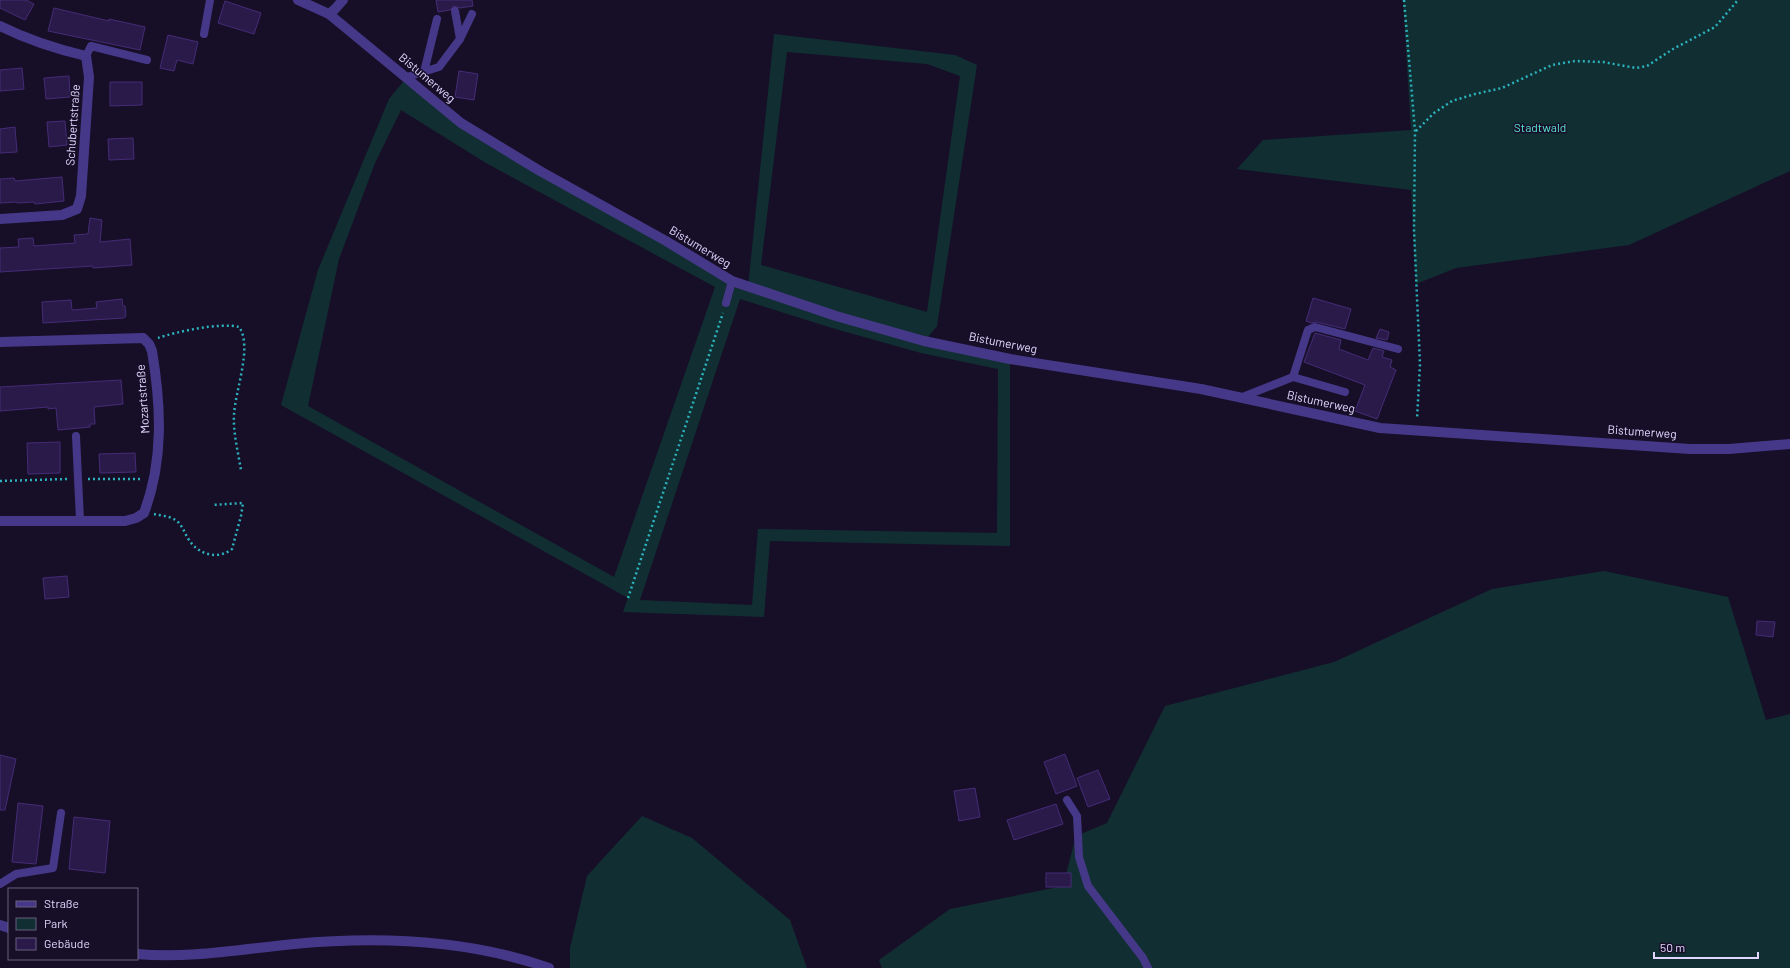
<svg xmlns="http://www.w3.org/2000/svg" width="1790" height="968" font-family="Barlow,sans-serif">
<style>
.green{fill:#112f32;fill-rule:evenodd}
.building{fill:#2a1a4a;stroke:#452b76}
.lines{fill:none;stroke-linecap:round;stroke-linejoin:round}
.path{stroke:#2bb2bd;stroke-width:2.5;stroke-dasharray:2 3;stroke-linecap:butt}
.service{stroke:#463888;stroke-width:8}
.minor{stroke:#463888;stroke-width:10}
.labels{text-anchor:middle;stroke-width:3;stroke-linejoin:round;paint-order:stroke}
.street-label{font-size:12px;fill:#e0d6ff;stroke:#170f28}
.park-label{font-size:12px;fill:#5ce4d5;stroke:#170f28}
</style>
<rect width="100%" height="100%" fill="#170f28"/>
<g class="green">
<path d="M1403 0H1790V171L1629 245 1456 268 1416 284 1411 190 1237 169 1263 140 1411 130Z"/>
<path d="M774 34 955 55 977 65 937 326 925 341 1010 359V546L770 541 764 617 623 612 628 598 281 405 318 270 389 99 407 77 461 123 748 287ZM787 52 927 64 960 76 927 312 761 265ZM401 110 486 163 715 287 614 577 308 406 339 259 375 163ZM740 299 832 328 921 353 998 369 997 533 758 529 752 605 640 600Z"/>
<path d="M1604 571 1728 597 1766 720 1790 714V968H882L879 960 950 909 1063 886 1076 836 1107 823 1165 706 1334 662 1492 589Z"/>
<path d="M642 816 692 838 790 920 807 968H570V948L587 876Z"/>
</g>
<g class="building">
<path d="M0 0H26L34 4 25 20 0 8Z"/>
<path d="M436 0H472L473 6 460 8 454 6 450 10 438 12Z"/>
<path d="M225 1 261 13 254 34 218 23Z"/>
<path d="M54 8 109 21V19L145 27 140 50 48 31Z"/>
<path d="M168 35 198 42 193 64 177 60 174 71 160 68Z"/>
<path d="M22 68 24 89 0 91V70Z"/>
<path d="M459 71 478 74 474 100 455 97Z"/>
<path d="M69 76 70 97 46 99 44 78Z"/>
<path d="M110 82H142V105L110 106Z"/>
<path d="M65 121 67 145 49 147 47 122Z"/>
<path d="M15 127 17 152 0 153V129Z"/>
<path d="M133 138 134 159 109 160 108 139Z"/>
<path d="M62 177 64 201 35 204 34 202 17 203V202L0 203V179L14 178 15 181Z"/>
<path d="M90 218 102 220 100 242 130 239 132 265 93 268V266L0 272V248L19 247 18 239 33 238 34 246 75 243 74 235 88 234Z"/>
<path d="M1313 298 1351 309 1345 329 1316 322 1311 323 1306 321Z"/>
<path d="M122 299 123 306H125L126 316 124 318 43 323 42 302 71 300 72 310 97 308 96 302Z"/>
<path d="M1380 329 1389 332 1387 340 1376 338Z"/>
<path d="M1315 333 1341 340 1339 349 1368 360 1373 348 1384 351 1382 357 1392 360 1390 367 1396 370 1377 419 1355 411 1365 385 1304 362Z"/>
<path d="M121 380 123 404 94 407 95 424H90V427L58 430 56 408 48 409V407L0 411V387Z"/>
<path d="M60 442V473L28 474 27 443Z"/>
<path d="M135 453 136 472 100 473 99 454Z"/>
<path d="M67 576 69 597 45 599 43 578Z"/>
<path d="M1757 621 1775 622 1773 637 1756 635Z"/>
<path d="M1065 754 1077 786 1056 794 1044 762Z"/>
<path d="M0 755 16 759 5 810H0Z"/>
<path d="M1098 770 1110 799 1088 807 1077 778Z"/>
<path d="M975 788 980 817 959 821 954 791Z"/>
<path d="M18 803 43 806 36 864 12 862Z"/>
<path d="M1056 804 1063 824 1014 840 1007 820Z"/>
<path d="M74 817 110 821 105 873 69 869Z"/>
<rect x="1046" y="873" width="25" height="14"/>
</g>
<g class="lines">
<g class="path">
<path d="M1404 0 1415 131 1414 230 1420 364 1417 419"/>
<path d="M1416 131 1434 113 1452 101 1475 94 1502 88 1552 65 1575 61 1603 62 1636 68 1647 66 1673 49 1715 27 1738 0"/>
<path d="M158 338C175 332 221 322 239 327 253 346 235 391 234 415 233 432 238 452 241 470"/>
<path d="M88 479H141"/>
<path d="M0 481 67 479"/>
<path d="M154 514C162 516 172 516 178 522 183 527 185 534 189 540 199 555 218 560 232 549L241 516 243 503 212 505"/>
<path d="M628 598 723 313"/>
</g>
<g class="service">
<path d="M204 34 210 0"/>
<path d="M460 39 472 14"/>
<path d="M86 56 91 46 147 60"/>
<path d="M424 72 437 19"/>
<path d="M407 77 439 67 460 39 455 11"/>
<path d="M726 303 732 281"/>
<path d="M1293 377 1308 330 1315 327 1398 349"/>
<path d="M1240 398 1293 377 1345 392"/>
<path d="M76 436 80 520"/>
<path d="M1067 800 1077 816 1079 857 1088 886 1143 958 1148 968"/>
<path d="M0 884 16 874 53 868 61 813"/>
</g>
<g class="minor">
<path d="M298 0 329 14 461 123 540 171 666 241 732 281 836 316 924 341 1010 359 1201 389 1380 428 1690 449H1729L1790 444"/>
<path d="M329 14 335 9 343 0"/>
<path d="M0 26C28 40 56 49 86 56L89 77 81 196 77 209 62 215 0 219"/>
<path d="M0 342 143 338 149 344 152 351C161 405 164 460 144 513L136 518 125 521H0"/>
<path d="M0 925 9 928"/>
<path d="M137 954C189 959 242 949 294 944 380 936 467 939 549 968"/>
</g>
</g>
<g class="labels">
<g class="street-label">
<text transform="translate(427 78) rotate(40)" y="4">Bistumerweg</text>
<text transform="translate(73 125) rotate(-86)" y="4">Schubertstraße</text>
<text transform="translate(700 247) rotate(31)" y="4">Bistumerweg</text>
<text transform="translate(1003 343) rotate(11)" y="4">Bistumerweg</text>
<text transform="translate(143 399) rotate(-94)" y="4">Mozartstraße</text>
<text transform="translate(1321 402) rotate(12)" y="4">Bistumerweg</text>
<text transform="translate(1642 432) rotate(4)" y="4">Bistumerweg</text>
</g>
<g class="park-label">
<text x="1540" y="132">Stadtwald</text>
</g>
</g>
<rect x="8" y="888" width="130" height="72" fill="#170f28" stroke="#675f7e"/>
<rect x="16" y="901" width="20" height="6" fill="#463888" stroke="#675f7e"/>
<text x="44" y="908" font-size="12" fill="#e0d6ff">Straße</text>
<rect x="16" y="918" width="20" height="12" fill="#112f32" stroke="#675f7e"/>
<text x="44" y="928" font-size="12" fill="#e0d6ff">Park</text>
<rect x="16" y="938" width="20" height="12" fill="#2a1a4a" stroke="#675f7e"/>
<text x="44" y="948" font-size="12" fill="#e0d6ff">Gebäude</text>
<path d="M1654 952v6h104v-6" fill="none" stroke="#e0d6ff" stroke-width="2"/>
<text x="1660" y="952" font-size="12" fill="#e0d6ff" stroke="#170f28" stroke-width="3" paint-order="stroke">50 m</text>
</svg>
